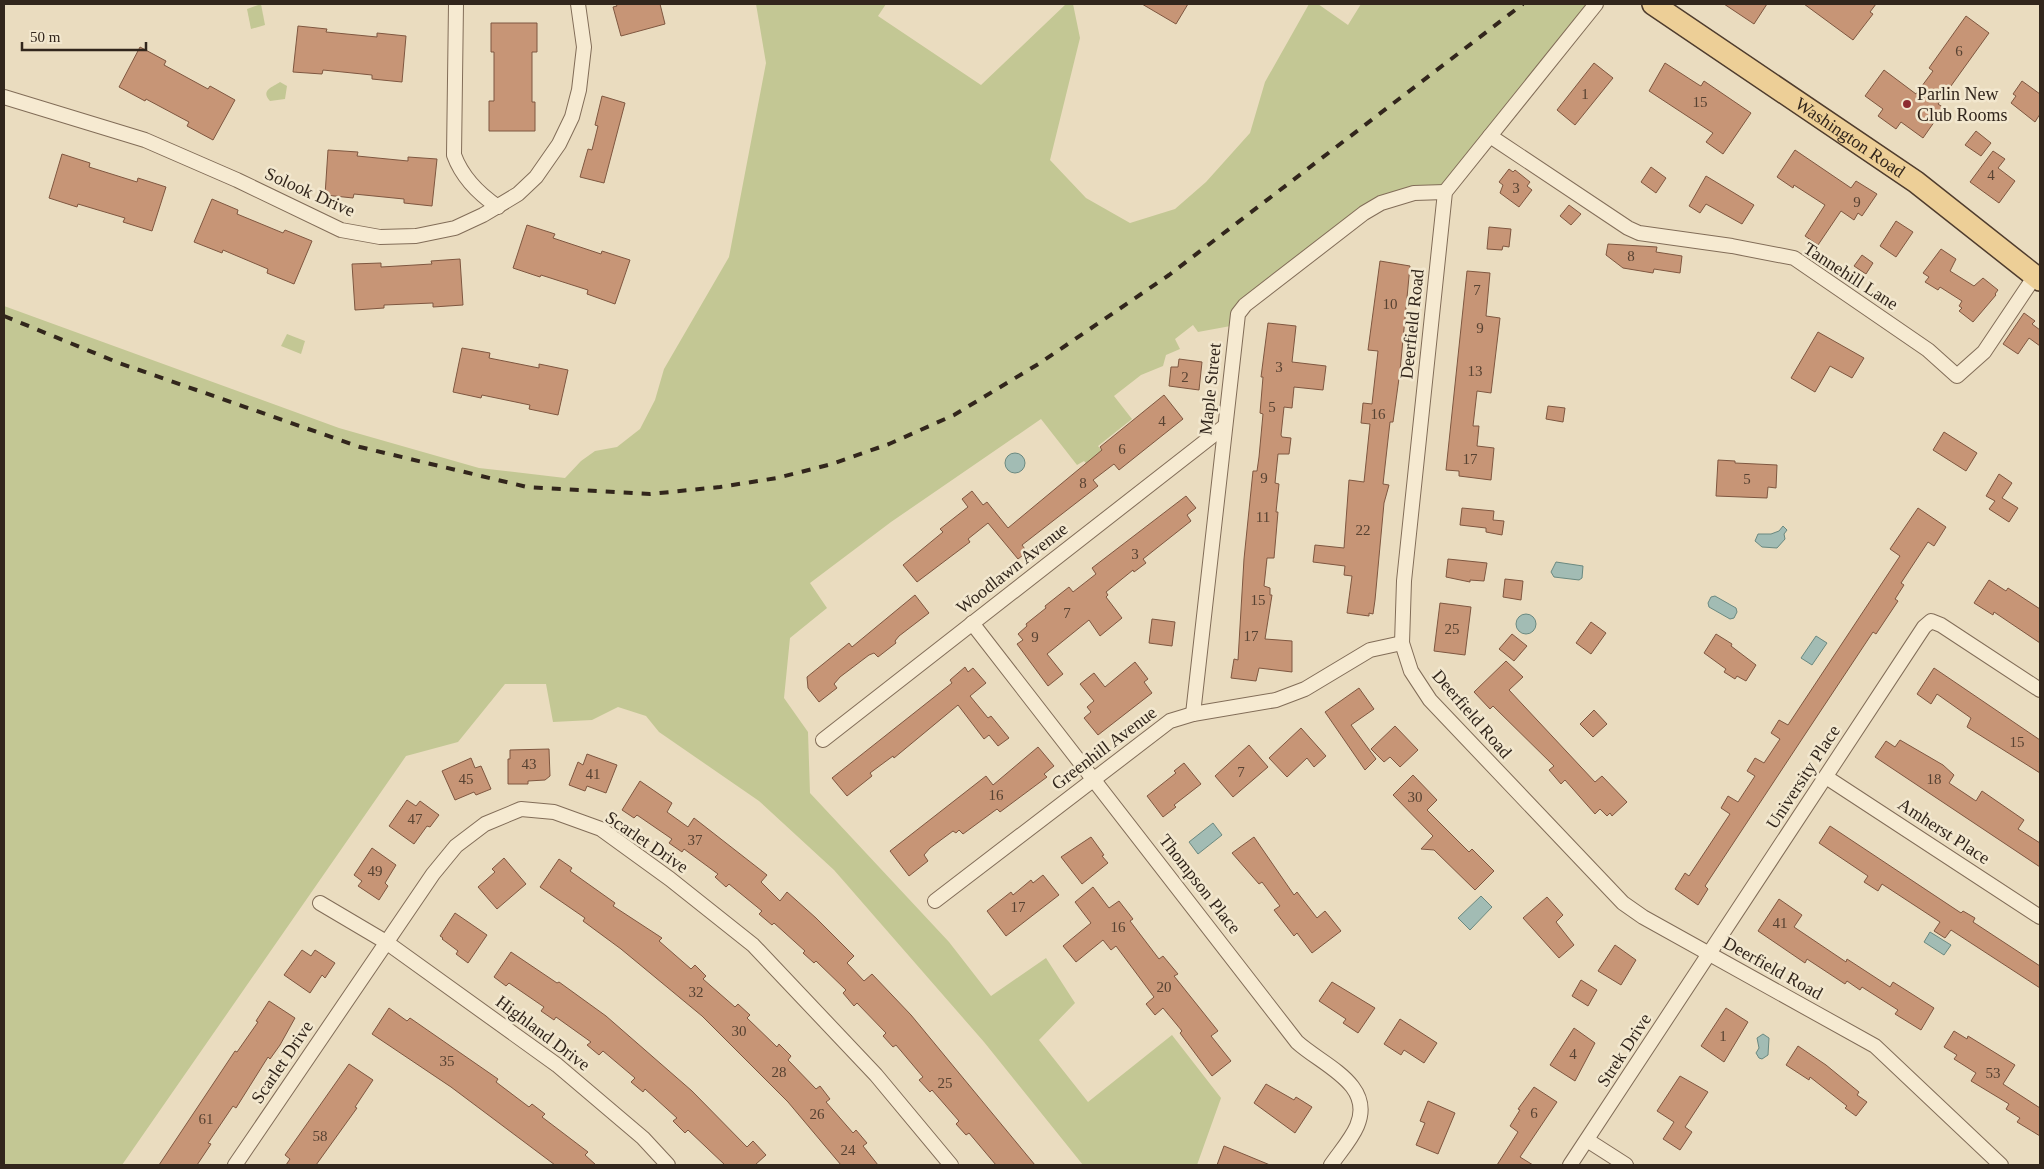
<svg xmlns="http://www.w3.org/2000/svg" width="2044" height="1169" font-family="Georgia,serif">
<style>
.green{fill:#c3c794}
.water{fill:#a2bcb4;stroke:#6a8980}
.building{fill:#c79576;stroke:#7f5740}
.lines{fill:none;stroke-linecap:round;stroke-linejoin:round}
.minor-casing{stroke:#826d58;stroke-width:16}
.primary-casing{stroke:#4f3c2d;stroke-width:24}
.minor{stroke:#f6ead1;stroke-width:14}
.primary{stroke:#edcf97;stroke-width:21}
.rail{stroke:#32261c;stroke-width:4;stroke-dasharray:9 9;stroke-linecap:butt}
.poi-dot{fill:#8d2c30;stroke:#f2e7ce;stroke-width:2}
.labels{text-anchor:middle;stroke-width:5;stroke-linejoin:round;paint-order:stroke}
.number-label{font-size:15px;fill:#574232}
.poi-label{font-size:18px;fill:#32261c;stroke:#f2e7ce;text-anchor:start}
.street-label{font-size:18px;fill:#32261c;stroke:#f2e7ce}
</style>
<rect width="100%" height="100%" fill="#eadcbf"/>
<g class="green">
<path d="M261 4 265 25 251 29 247 9Z"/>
<path d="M756 4H886L878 16 981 85 1066 4H1073L1080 38 1050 160 1086 198 1130 223 1175 209 1206 182 1250 133 1265 82 1309 4H1318L1348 25 1361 4H1596L1445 192 1395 197 1245 305 1236 325 1198 332 1193 325 1175 339 1180 349 1166 355 1163 366 1141 375 1114 396 1132 419 1098 446 1112 463 1098 476 1084 461 1077 465 1041 419 891 522 810 583 827 608 790 638 784 698 808 732 810 793 949 942 991 996 1046 958 1075 1003 1039 1040 1088 1102 1172 1035 1221 1098 1197 1165H1083L984 1042 834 870 759 801 659 732 646 716 618 707 592 720 553 722 546 684H505L458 742 406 756 122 1165H4V306L339 428 479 468 565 478 581 461 595 451 617 447 640 429 655 400 664 369 729 257 766 63Z"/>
<path d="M280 82 287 86 285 99 270 101C260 90 273 87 280 82Z"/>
<path d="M287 334 305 341 301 354 281 346Z"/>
</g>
<g class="water">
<circle cx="1015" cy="463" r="10"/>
<path d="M1783 526 1787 530 1784 534 1785 539 1777 548 1762 547 1755 541 1758 534H1771L1779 531Z"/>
<path d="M1556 562 1583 566 1582 578 1579 580 1554 577 1551 572Z"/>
<path d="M1715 596 1736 608 1737 612 1734 618 1730 619 1709 607 1708 603 1711 597Z"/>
<circle cx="1526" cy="624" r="10"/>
<path d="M1816 636 1827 643 1812 665 1801 658Z"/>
<path d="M1213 823 1222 835 1198 854 1189 842Z"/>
<path d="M1481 896 1492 907 1470 930 1458 918Z"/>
<path d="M1930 932 1951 945 1944 955 1924 942Z"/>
<path d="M1763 1034 1769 1038 1768 1055 1762 1059 1759 1058 1756 1053 1759 1048 1757 1038Z"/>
</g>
<g class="building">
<path d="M616 4H660L665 24 621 36 613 7 617 6Z"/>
<path d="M1142 4H1188L1176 24Z"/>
<path d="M1724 4H1767L1754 24Z"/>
<path d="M1804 4H1876L1870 12 1873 14 1853 40Z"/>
<path d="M1966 16 1989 33 1938 104 1944 108 1923 138 1901 122 1896 129 1878 116 1883 109 1865 96 1884 70 1916 94 1933 71 1929 68Z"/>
<path d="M491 23H537V52H532V102H535V131H489V101H494V52H491Z"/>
<path d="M298 26 327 29 326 32 377 37V33L406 36 402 82 372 79V75L323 70 322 74 293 72Z"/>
<path d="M140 47 166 61 164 65 208 89 210 86 235 100 213 140 187 126 189 122 146 99 145 101 119 87Z"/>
<path d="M1594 63 1613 78 1575 125 1557 110Z"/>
<path d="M1665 63 1699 85 1701 86 1704 81 1751 113 1723 154 1706 142 1713 133 1649 91Z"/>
<path d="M2022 81 2040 94V114L2035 122 2011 103 2016 96 2013 94Z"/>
<path d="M602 96 625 103 604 183 580 177 588 149 592 150 598 126 595 125Z"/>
<path d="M1976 131 1991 143 1981 156 1965 145Z"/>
<path d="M328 150 358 152 357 156 408 161V157L437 159 432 206 404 203V199L354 194 353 198 325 195Z"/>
<path d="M1795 150 1851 188 1856 181 1877 194 1862 216 1858 213 1854 220 1841 211 1818 245 1805 236 1825 205 1794 185 1793 188 1777 177Z"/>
<path d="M1993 151 2005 159 1998 168 2015 181 1999 203 1970 182Z"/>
<path d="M62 154 90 163 89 167 137 182 138 178 166 187 152 231 123 222 125 218 78 204 77 207 49 198Z"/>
<path d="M1651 167 1666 178 1656 193 1641 182Z"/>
<path d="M1509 169 1513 172 1515 170 1530 182 1527 186 1532 190 1519 207 1500 193 1503 185 1499 182Z"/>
<path d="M1706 176 1754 205 1742 224 1706 204 1700 213 1689 206Z"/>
<path d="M212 199 238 210 237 214 283 233 285 230 312 241 294 284 267 273 268 269 223 250 222 253 194 242Z"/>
<path d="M1569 205 1581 214 1571 225 1560 216Z"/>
<path d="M1896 221 1913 232 1896 257 1880 246Z"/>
<path d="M527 225 555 234 553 238 601 254 602 251 630 260 615 304 587 294 588 290 541 275 540 277 513 268Z"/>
<path d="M1489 227 1511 229 1509 247 1503 246 1502 250 1487 249Z"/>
<path d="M1608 244 1657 247 1656 252 1682 256 1680 273 1654 269 1653 273 1623 268 1606 255Z"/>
<path d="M1941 249 1956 259 1950 271 1974 286 1983 278 1998 290 1995 294 1996 295 1973 322 1959 311 1962 308 1959 306 1962 301 1940 287 1938 290 1925 282 1929 277 1923 273Z"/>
<path d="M1862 255 1873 263 1866 274 1854 266Z"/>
<path d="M460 259 463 305 433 307V303L384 305V308L355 310 352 264 381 263V267L432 264 431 261Z"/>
<path d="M1380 261 1410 266 1400 371 1393 422H1390L1383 484 1389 485 1384 503 1375 600 1373 614 1369 613V616L1347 613 1352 576 1344 575 1345 566 1313 562 1315 545 1344 548 1349 480 1364 482 1370 424 1361 423 1363 403 1372 404 1378 351 1368 350Z"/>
<path d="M1467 271 1490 273 1486 316 1500 318 1491 393 1477 391 1473 426H1479L1477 446 1494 448 1491 480 1459 476V471L1446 470Z"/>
<path d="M2024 313 2035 321 2032 324 2040 330V346L2029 338 2018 354 2003 344Z"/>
<path d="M1268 323 1296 326 1292 362 1326 366 1323 390 1294 387 1292 408 1284 407 1281 435 1282 437 1291 438 1289 454H1278L1275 483 1279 484 1276 512H1278L1274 558H1267L1264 586 1270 588V595H1272L1265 639 1292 641V672L1259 668 1256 681 1231 678 1234 659 1238 660 1244 559 1253 471H1257L1259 457 1263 414 1260 413 1263 377H1261Z"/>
<path d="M1818 332 1864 358 1852 378 1830 366 1815 392 1791 378Z"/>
<path d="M462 348 490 353 489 358 539 368V364L568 370 558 415 529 409 530 405 482 395 481 398 453 392Z"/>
<path d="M1179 359 1202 362 1199 390 1169 386 1171 367H1178Z"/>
<path d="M1164 395 1183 419 1119 470 1114 464 1093 480 1098 486 1022 545 1027 552 1018 559 988 523 968 539 970 542 917 582 903 565 943 532 940 529 968 507 962 499 972 491 983 505 987 502 1008 528 1102 450 1100 447Z"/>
<path d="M1548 406 1565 408 1563 422 1546 419Z"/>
<path d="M1944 432 1977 453 1966 471 1933 450Z"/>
<path d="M1718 460 1735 461V463L1777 465 1776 488 1768 487 1767 498 1716 496Z"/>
<path d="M1999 474 2012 483 2002 498 2018 508 2009 522 1989 509 1995 501 1986 496Z"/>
<path d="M1186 496 1196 508 1187 515 1191 521 1143 559 1146 563 1134 572 1133 570 1106 592 1108 595 1106 597 1122 618 1100 636 1089 620 1047 654 1063 674 1048 686 1017 644 1023 640 1018 634 1027 626 1026 624 1046 608 1045 606 1069 587 1073 592 1096 574 1092 568Z"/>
<path d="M1462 508 1494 511 1493 520 1504 521 1502 535 1486 532V528L1460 525Z"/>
<path d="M1918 508 1946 527 1934 546 1928 542 1901 583 1904 585 1895 599 1898 601 1876 634 1873 632 1804 736 1705 886 1708 889 1698 905 1675 889 1685 873 1689 876 1730 814 1721 808 1728 796 1738 802 1755 776 1747 771 1755 758 1764 763 1780 739 1771 733 1779 720 1788 725 1900 556 1890 549Z"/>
<path d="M1448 559 1487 563 1484 581 1470 580V582L1446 577Z"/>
<path d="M1505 579 1523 581 1521 600 1503 597Z"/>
<path d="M1989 580 2006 591 2008 588 2040 609V643L1994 612 1993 615 1974 603Z"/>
<path d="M915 595 929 613 899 636 895 641 896 643 878 657 874 653 869 655 840 677 834 684 837 688 819 702 808 688 807 677 849 643 852 647Z"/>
<path d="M1440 603 1471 607 1465 655 1434 651Z"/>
<path d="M1152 619 1175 622 1172 646 1149 643Z"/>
<path d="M1591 622 1606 633 1591 654 1576 643Z"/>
<path d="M1512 634 1527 646 1514 661 1499 649Z"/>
<path d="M1716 634 1732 644 1731 646 1756 665 1746 681 1737 676 1735 679 1724 672 1726 669 1704 653Z"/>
<path d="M1506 661 1523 677 1509 690 1595 782 1602 776 1627 802 1612 816 1610 813 1607 816 1600 809 1595 814 1565 780 1561 784 1549 770 1554 766 1493 706 1490 709 1474 692Z"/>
<path d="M1135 662 1148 679 1144 682 1152 693 1098 735 1084 718 1091 712 1087 707 1094 701 1080 684 1094 673 1105 687Z"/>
<path d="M965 667 968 672 973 668 986 683 970 696 988 718 991 716 1009 738 998 746 989 735 984 739 958 705 894 758 893 756 870 773 872 776 847 796 832 778 952 683 950 680Z"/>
<path d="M1934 668 2040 740V773L1967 727 1971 718 1937 694 1931 704 1917 694Z"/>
<path d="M1359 688 1374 709 1351 725 1376 759 1365 770 1325 712Z"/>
<path d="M1594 710 1607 724 1593 737 1580 724Z"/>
<path d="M1395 726 1418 750 1400 767 1390 757 1384 762 1371 749Z"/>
<path d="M1301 728 1326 756 1314 767 1307 758 1287 777 1269 758Z"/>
<path d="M1900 740 1943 765 1954 775 1949 783 1976 801 1982 791 2024 820 2018 829 2040 843V867L1875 757 1886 741 1895 747Z"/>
<path d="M1249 745 1268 767 1233 797 1215 776Z"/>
<path d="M1038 747 1054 766 1044 774 1047 777 1000 812 997 809 963 834 959 830 956 833 953 831 930 848 924 855 928 861 909 876 890 851 986 776 993 785Z"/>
<path d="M549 749 550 776 545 780 528 781V784H508V759H510V750Z"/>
<path d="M587 754 617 765 606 793 587 786 585 791 569 785 578 762 583 765Z"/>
<path d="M471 758 475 768 481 766 491 789 476 795 474 792 455 800 442 771Z"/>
<path d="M1184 763 1201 784 1174 805 1176 807 1163 817 1147 796 1176 773 1174 771Z"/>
<path d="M1413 775 1437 800 1427 810 1469 852 1472 849 1494 871 1475 890 1434 850 1421 849 1433 836 1393 795Z"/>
<path d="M640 781 672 803 667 812 688 827 694 818 767 875 761 882 780 901 787 892 816 918 854 956 847 963 864 981 872 974 911 1015 1035 1165H996L969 1133 966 1135 956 1124 959 1121 932 1090 930 1092 919 1080 923 1077 896 1045 893 1047 883 1036 886 1033 857 1003 854 1006 843 993 846 990 816 961 814 963 803 953 805 951 774 923 772 925 759 914 762 911 729 884 726 887 715 877 718 874 684 849 682 852 669 843 672 839 637 815 634 818 622 810Z"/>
<path d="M407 800 416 806 420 801 439 815 430 827 427 826 414 844 389 826Z"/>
<path d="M1830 826 1961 913 1963 911 1975 918 1973 922 2040 966V988L1951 930 1945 938 1934 931 1940 922 1882 884 1878 891 1864 882 1868 876 1819 843Z"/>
<path d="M1091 837 1104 855 1102 856 1108 863 1082 884 1061 857Z"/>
<path d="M1254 837 1294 895 1297 892 1317 918 1325 911 1341 931 1312 953 1297 933 1294 936 1274 910 1280 906 1262 882 1259 884 1232 853Z"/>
<path d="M372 848 396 865 385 883 388 886 379 900 358 886 362 881 354 875Z"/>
<path d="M504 858 526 884 497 909 478 887 495 872 492 869Z"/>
<path d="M559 859 572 868 570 871 615 903 613 906 662 938 659 941 691 969 695 965 706 976 703 979 735 1007 738 1004 750 1015 747 1018 777 1047 779 1044 791 1056 788 1060 816 1089 820 1086 830 1099 826 1102 853 1133 856 1130 867 1143 863 1146 878 1165H841L788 1102 702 1016 621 949 583 921 585 918 540 887Z"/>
<path d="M1043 875 1059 895 1006 936 987 911 1011 892 1013 895 1031 880 1033 883Z"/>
<path d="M1093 887 1109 908 1119 901 1133 919 1130 921 1159 959 1163 956 1178 974 1174 976 1218 1031 1211 1036 1231 1061 1212 1076 1180 1033 1182 1031 1163 1008 1155 1015 1146 1004 1154 997 1116 946 1111 950 1103 940 1076 962 1063 946 1091 923 1075 902Z"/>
<path d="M1547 897 1563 915 1556 922 1574 945 1559 958 1523 918Z"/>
<path d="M1779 899 1802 915 1794 927 1846 962 1847 959 1890 987 1893 982 1934 1008 1921 1030 1895 1014 1898 1010 1862 987 1860 990 1847 981 1845 984 1807 959 1805 963 1758 931Z"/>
<path d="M455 913 487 935 468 963 456 954 458 951 442 939 443 938 440 936Z"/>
<path d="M1615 945 1636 960 1621 985 1598 971Z"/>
<path d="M302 950 311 956 315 950 335 963 325 978 322 975 310 993 284 975Z"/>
<path d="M511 952 557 983 559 982 606 1016 692 1091 747 1147 753 1141 766 1155 755 1165H725L688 1130 685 1133 673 1121 677 1118 645 1089 643 1092 631 1082 635 1078 603 1051 599 1055 587 1045 591 1042 556 1017 554 1020 541 1011 544 1007 509 983 506 986 494 977Z"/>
<path d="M1581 980 1597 990 1588 1006 1572 996Z"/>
<path d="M1332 982 1375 1008 1358 1033 1343 1023 1346 1019 1319 1001Z"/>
<path d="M269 1001 295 1018 280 1045 270 1059 268 1057 236 1108 233 1106 208 1143 211 1144 197 1165H159L235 1051 237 1052 258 1022 256 1021Z"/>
<path d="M389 1008 407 1021 410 1018 498 1079 496 1082 529 1107 532 1104 545 1114 542 1117 588 1152 585 1155 596 1165H555L451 1087 372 1034Z"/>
<path d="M1726 1008 1748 1022 1724 1062 1701 1046Z"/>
<path d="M1400 1019 1437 1043 1424 1063 1404 1050 1401 1055 1384 1044Z"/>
<path d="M1574 1028 1595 1043 1575 1081 1550 1065Z"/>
<path d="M1954 1031 1967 1039 1968 1036 2015 1065 2003 1084 2040 1108V1136L2017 1122 2020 1118 2006 1109 2009 1104 1971 1081 1976 1073 1954 1059 1957 1055 1944 1047Z"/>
<path d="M1798 1046 1826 1065 1859 1092 1857 1095 1867 1102 1856 1116 1845 1108 1847 1106 1810 1077 1809 1080 1786 1065Z"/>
<path d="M349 1064 373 1080 355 1107 357 1108 316 1165H286L290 1159 285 1155Z"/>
<path d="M1680 1076 1708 1092 1685 1127 1692 1132 1680 1150 1663 1139 1674 1122 1657 1111Z"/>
<path d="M1266 1084 1294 1100 1296 1097 1312 1107 1295 1133 1254 1103Z"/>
<path d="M1534 1087 1557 1102 1520 1157 1533 1165H1497L1518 1132 1510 1126 1520 1110 1518 1109Z"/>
<path d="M1428 1101 1455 1113 1438 1154 1416 1145 1425 1123 1420 1121Z"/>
<path d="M1224 1146 1270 1165H1217Z"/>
</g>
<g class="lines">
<defs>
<g id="minor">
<path d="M456 4 454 155C462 177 479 194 498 207"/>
<path d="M1596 4 1445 192 1404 581 1402 643 1411 671 1430 700 1623 903 1643 917 1875 1046 2001 1165"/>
<path d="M4 97 145 140 237 180 341 230 380 237 416 236 455 228 483 215 518 194 536 177 559 144 572 117 579 90 584 47 578 4"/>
<path d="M1490 136 1628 228 1639 233 1732 246 1794 258 1928 350 1957 376 1984 352 2035 276"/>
<path d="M972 623 1297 1042C1322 1065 1375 1084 1357 1126 1351 1140 1339 1153 1331 1165"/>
<path d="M1193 714 1238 314 1245 305 1364 213 1381 203 1414 193 1445 192"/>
<path d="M823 740 1225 426"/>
<path d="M1826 777 2040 917"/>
<path d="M935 901 1170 721 1193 714 1276 700 1305 689 1370 650 1402 643"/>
<path d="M320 903 386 942 557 1065 643 1138 668 1165"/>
<path d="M1587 1140 1626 1165"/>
<path d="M235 1165 433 874 456 846 485 824 521 809 554 812 601 829 670 879 753 945 876 1075 951 1165"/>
<path d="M1570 1165 1924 627 1931 621 1941 625 2040 690"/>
</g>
<g id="primary">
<path id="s1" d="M1653 4 1916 182 2040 280"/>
</g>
</defs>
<use href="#minor" class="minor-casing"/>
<use href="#primary" class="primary-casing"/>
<use href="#minor" class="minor"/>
<use href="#primary" class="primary"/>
<path class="rail" d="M4 316 119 363 360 447 527 487 650 494 720 487 777 478 832 464 889 444 954 415 1040 363 1169 275 1523 4"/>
</g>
<circle class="poi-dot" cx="1907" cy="104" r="5"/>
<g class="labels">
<g class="number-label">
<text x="1959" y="56">6</text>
<text x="1585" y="99">1</text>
<text x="1700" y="107">15</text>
<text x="1991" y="180">4</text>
<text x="1516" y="193">3</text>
<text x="1857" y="207">9</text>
<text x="1631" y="261">8</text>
<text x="1477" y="295">7</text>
<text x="1390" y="309">10</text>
<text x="1480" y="333">9</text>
<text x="1279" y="372">3</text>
<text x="1475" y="376">13</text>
<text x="1185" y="382">2</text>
<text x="1272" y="412">5</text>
<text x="1378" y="419">16</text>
<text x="1162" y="426">4</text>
<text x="1122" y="454">6</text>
<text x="1470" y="464">17</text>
<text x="1264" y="483">9</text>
<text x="1747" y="484">5</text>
<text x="1083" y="488">8</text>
<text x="1263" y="522">11</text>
<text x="1363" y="535">22</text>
<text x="1135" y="559">3</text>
<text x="1258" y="605">15</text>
<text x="1067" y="618">7</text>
<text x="1452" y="634">25</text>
<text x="1251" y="641">17</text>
<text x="1035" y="642">9</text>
<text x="2017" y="747">15</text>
<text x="529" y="769">43</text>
<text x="1241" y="777">7</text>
<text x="593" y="779">41</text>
<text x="466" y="784">45</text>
<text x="1934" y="784">18</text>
<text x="996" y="800">16</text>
<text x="1415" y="802">30</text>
<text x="415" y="824">47</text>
<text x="695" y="845">37</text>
<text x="375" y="876">49</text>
<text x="1018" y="912">17</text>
<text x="1780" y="928">41</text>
<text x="1118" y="932">16</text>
<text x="1164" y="992">20</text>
<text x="696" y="997">32</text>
<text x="739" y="1036">30</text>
<text x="1723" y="1041">1</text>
<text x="1573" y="1059">4</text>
<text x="447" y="1066">35</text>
<text x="779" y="1077">28</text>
<text x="1993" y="1078">53</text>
<text x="945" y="1088">25</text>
<text x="1534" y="1118">6</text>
<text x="817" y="1119">26</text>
<text x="206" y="1124">61</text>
<text x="320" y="1141">58</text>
<text x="848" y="1155">24</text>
</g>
<g class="poi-label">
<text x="1917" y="100">Parlin New<tspan x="1917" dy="21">Club Rooms</tspan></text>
</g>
<g class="street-label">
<text dy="6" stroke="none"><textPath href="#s1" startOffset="238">Washington Road</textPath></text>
<text transform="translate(310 192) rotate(24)" y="6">Solook Drive</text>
<text transform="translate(1851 276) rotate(33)" y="6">Tannehill Lane</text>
<text transform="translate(1412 324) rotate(-84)" y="6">Deerfield Road</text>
<text transform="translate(1210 389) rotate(-84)" y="6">Maple Street</text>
<text transform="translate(1012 568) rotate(-38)" y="6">Woodlawn Avenue</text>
<text transform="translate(1472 714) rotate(49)" y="6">Deerfield Road</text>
<text transform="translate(1104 748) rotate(-37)" y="6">Greenhill Avenue</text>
<text transform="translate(1803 777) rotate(-57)" y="6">University Place</text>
<text transform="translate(1944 831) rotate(33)" y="6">Amherst Place</text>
<text transform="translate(647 842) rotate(34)" y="6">Scarlet Drive</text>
<text transform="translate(1200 884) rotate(52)" y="6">Thompson Place</text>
<text transform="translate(1773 968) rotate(29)" y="6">Deerfield Road</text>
<text transform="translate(543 1033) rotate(37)" y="6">Highland Drive</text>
<text transform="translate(1624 1050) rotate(-57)" y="6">Strek Drive</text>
<text transform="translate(282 1062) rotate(-56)" y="6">Scarlet Drive</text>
</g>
</g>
<rect width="2044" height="1169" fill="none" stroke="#32261c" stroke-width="10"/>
<path d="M22 42v8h124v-8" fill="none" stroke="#32261c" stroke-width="2.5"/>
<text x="30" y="42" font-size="15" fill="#32261c" stroke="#f2e7ce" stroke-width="4" paint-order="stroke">50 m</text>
</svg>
